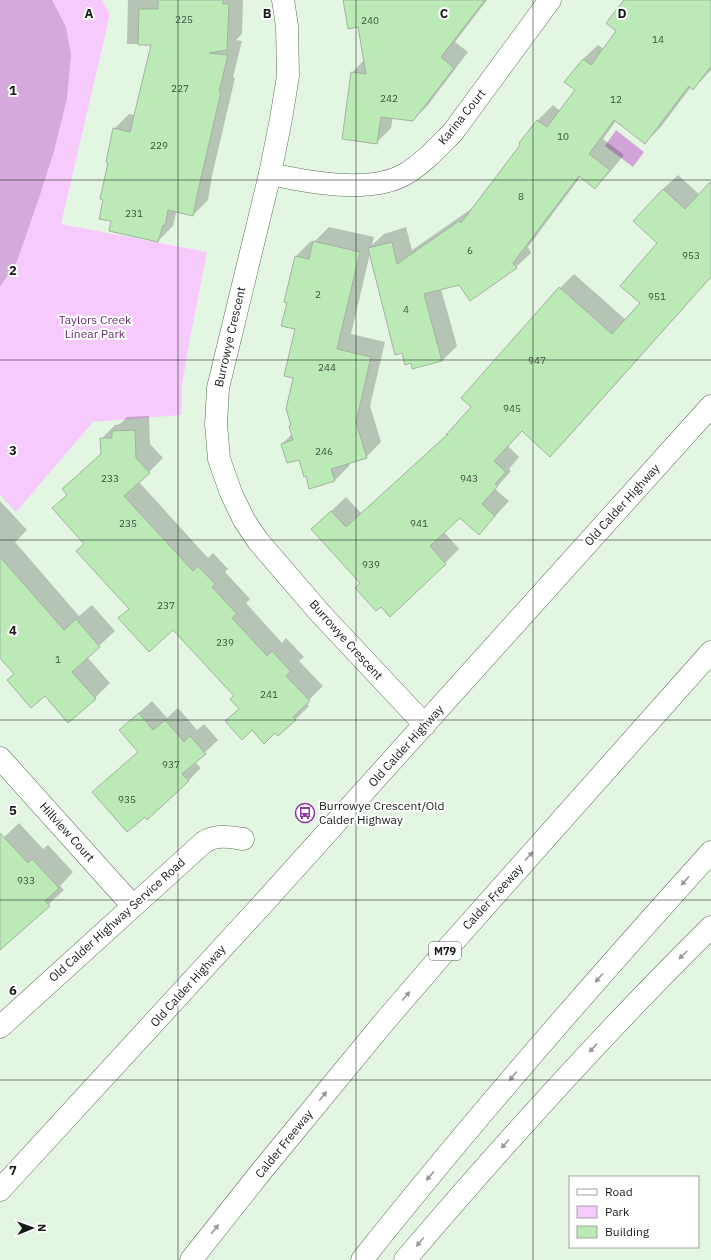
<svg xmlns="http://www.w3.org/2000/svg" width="711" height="1260" font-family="'IBM Plex Sans',sans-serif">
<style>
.green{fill:#f7cafd}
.forest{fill:#d5a9dc}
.water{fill:#d1a5d7}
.shadow{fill:#0003}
.building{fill:#bbeab6;stroke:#a2b3a0}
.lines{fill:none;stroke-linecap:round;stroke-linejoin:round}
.street-casing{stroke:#5e6e5c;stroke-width:23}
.primary-casing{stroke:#5e6e5c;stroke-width:23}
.highway-casing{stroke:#5e6e5c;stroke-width:23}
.street{stroke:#fff;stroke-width:22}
.primary{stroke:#fff;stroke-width:22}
.highway{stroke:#fff;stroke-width:22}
.oneway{fill:#969996}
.grid{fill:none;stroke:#151c15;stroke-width:1;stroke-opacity:0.55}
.labels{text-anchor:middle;stroke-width:4;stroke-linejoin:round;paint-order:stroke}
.number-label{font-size:10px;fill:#3e503d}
.shield{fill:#fff;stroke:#5b605b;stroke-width:1}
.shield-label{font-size:11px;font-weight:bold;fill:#151c15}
.street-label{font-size:12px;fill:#151c15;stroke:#fff}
.park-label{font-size:12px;fill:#642f6c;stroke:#fff}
.poi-label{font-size:12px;fill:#151c15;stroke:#fff;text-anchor:start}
.grid-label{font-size:13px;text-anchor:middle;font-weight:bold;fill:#151c15;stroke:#fff;stroke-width:4;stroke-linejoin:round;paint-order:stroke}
</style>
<rect width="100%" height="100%" fill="#e3f6e1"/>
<path class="green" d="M0 0H102L110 14 61 224 207 252 190 338 182 385 181 415 93 422 16 512 0 495Z"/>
<path class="forest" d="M0 0H52L66 27 71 55 67 98 54 151 39 198 17 261 0 287Z"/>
<path class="water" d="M616 130 644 152 633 167 605 146Z"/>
<g class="shadow">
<path d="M128 0H243L242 34 236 40 242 41 233 77 235 78 212 176 208 200 193 215 178 211 176 213 173 226 158 241 112 221 104 199 114 129 129 114 135 115 152 44H127Z"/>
<path d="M344 0H487L455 42 468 52 428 105 413 120 393 117 391 128 376 143 352 73 364 60 358 26Z"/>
<path d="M625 0H711V70L693 89 691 87 660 128 645 143 616 121 603 139 624 155 610 172 595 187 581 176 528 247 531 253 516 267 441 289 457 346 442 361 411 362 370 254 351 334 385 342 370 406 381 442 366 457 349 463 350 465 335 480 306 475 300 459 282 444 292 434 297 329 288 302 285 301 296 256 311 241 314 242 329 227 374 237 372 245 384 234 406 227 412 250 474 207 522 144 520 143 538 120 553 105 560 111 576 90 583 59 598 45 604 49 618 31Z"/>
<path d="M678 175 700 195 711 182V277L565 441 550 455 523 430 508 446 519 457 509 469 511 471 495 489 509 501 479 534 460 517 444 532 459 549 445 563 361 583 327 515 346 497 361 513 447 435 473 407 560 288 574 274 626 320 641 303 659 243 663 189Z"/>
<path d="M149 416 150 444 163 458 139 482 208 558 213 553 228 569 225 572 250 599 246 603 282 643 286 638 304 657 299 661 323 686 306 703 309 706 295 720 275 732 252 729 226 721 240 708 235 695 173 629 120 618 130 608 85 543 54 508 68 494 102 453 101 439 115 425 120 424 127 417Z"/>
<path d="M0 501 27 530 15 542 79 616 92 605 115 631 87 657 110 683 95 698 15 674 0 657Z"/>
<path d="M152 701 167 718 178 708 197 730 204 724 218 740 195 762 201 768 188 781 145 815 94 792 139 751 120 730Z"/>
<path d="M19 823 43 849 48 845 73 872 60 886 64 890 0 949V841Z"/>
</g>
<g class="building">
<path d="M158 0H223V4H229L227 50 209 53 228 55 219 92H221L198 191 193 216 168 210 165 226 163 225 158 242 109 231 111 221 99 219 103 200 100 199 108 163 106 162 113 128 130 132 151 45H138L139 9H158Z"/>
<path d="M343 0H485L441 57 454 68 413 121 381 117 377 144 342 139 351 72 366 74 358 27 348 29Z"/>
<path d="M624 0H711V66L693 90 689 86 645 144 614 120 589 154 610 170 595 189 579 176 513 263 517 268 470 301 459 285 424 294 442 361 412 369 411 363 405 365 402 353 395 355 368 248 392 242 397 264 459 221 461 223 520 145 519 143 537 120 547 127 575 90 564 82 583 59 591 65 616 31 606 23Z"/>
<path d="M711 181V277L550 457 522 431 494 461 506 472 495 484 498 486 482 504 495 516 479 535 460 518 430 546 446 564 390 617 381 607 376 611 355 588 360 583 311 529 331 511 346 527 448 434 446 435 471 407 461 398 559 287 612 334 640 303 620 286 657 243 633 221 663 189 685 209Z"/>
<path d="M313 241 360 252 337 349 371 357 356 422 367 458 331 469 335 481 309 489 306 476 304 477 299 460 287 463 281 444 293 440 289 426 291 425 286 409 293 378 284 376 295 329 281 326 287 303 284 302 295 256 309 259Z"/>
<path d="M135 430 136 458 150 473 124 496 193 571 198 566 215 584 212 587 237 614 232 618 267 656 272 651 291 672 286 676 310 701 293 717 296 720 278 736 275 733 264 744 252 730 242 740 225 721 239 709 230 699 234 696 173 630 149 652 118 618 129 609 76 551 84 544 52 508 67 495 62 489 101 454 100 438H112V431Z"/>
<path d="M0 557 64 630 76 619 100 647 72 672 96 699 68 723 45 696 31 708 7 680 14 674 0 658Z"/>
<path d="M139 713 153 730 165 720 184 742 190 736 206 754 182 774 189 781 147 820 145 817 127 832 92 792 138 752 119 730Z"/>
<path d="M0 833 28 863 32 859 59 888 45 901 50 906 0 950Z"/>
</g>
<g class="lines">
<defs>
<g id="street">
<path d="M283 0 287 26 288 76 281 119 270 174 218 388 216 424 219 459 231 493 244 520 258 541 320 613 425 725"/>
<path d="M270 174C308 182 372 195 407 173 425 162 439 146 453 132L550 0"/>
<path d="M0 758 133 906"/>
<path d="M0 1027 204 842C217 834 229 837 243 839"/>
</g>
<path id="primary" d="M0 1190 260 907 711 406"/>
<g id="highway">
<path d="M191 1260 264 1168 385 1021 447 949 711 652"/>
<path d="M362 1260C473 1120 591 985 711 852"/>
<path d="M405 1260C503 1145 604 1033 711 927"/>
</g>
</defs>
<use href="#street" class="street-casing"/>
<use href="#primary" class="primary-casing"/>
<use href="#highway" class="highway-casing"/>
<use href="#street" class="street"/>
<use href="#primary" class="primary"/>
<use href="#highway" class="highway"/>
</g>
<defs><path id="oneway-solid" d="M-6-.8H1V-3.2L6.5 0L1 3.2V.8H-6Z"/></defs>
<g class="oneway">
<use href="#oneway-solid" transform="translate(529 856) rotate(-48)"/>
<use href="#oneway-solid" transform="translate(685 881) rotate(132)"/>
<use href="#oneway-solid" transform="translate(683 955) rotate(135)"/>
<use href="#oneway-solid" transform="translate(599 978) rotate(131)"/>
<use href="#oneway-solid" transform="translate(406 996) rotate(-49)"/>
<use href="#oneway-solid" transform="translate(593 1048) rotate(133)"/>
<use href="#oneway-solid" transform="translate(513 1076) rotate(131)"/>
<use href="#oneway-solid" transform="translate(323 1096) rotate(-51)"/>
<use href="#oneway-solid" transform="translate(505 1144) rotate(132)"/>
<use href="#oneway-solid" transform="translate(430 1176) rotate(130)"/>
<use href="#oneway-solid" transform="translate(215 1229) rotate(-52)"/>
<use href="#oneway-solid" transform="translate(420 1242) rotate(130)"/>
</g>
<path class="grid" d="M178 0V1260M356 0V1260M533 0V1260M0 180H711M0 360H711M0 540H711M0 720H711M0 900H711M0 1080H711"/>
<defs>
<symbol id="bus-ring" viewBox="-11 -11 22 22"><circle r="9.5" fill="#fff" stroke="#9236a1" stroke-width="1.5"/><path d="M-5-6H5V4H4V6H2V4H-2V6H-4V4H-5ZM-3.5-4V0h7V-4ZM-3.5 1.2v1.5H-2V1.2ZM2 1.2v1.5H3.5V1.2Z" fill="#9236a1"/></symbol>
</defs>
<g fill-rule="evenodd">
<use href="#bus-ring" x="294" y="802" width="22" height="22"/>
</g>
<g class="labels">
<g class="number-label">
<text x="184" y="23">225</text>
<text x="370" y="24">240</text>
<text x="658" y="43">14</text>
<text x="180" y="92">227</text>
<text x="389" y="102">242</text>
<text x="616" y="103">12</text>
<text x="563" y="140">10</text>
<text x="159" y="149">229</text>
<text x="521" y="200">8</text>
<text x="134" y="217">231</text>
<text x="470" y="254">6</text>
<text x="691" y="259">953</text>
<text x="318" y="298">2</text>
<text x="657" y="300">951</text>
<text x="406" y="313">4</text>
<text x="537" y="364">947</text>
<text x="327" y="371">244</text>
<text x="512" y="412">945</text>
<text x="324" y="455">246</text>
<text x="110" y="482">233</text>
<text x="469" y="482">943</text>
<text x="128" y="527">235</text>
<text x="419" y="527">941</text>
<text x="371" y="568">939</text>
<text x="166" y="609">237</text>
<text x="225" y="646">239</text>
<text x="58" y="663">1</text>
<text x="269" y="698">241</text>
<text x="171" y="768">937</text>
<text x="127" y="803">935</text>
<text x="26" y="884">933</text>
</g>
<rect class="shield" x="429" y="942" width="32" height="18" rx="3"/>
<g class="shield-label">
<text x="445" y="955">M79</text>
</g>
<g class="street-label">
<text transform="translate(462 117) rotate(-51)" y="4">Karina Court</text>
<text transform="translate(230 337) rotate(-77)" y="4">Burrowye Crescent</text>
<text transform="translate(622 505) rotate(-48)" y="4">Old Calder Highway</text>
<text transform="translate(346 640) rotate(48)" y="4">Burrowye Crescent</text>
<text transform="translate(406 746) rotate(-48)" y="4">Old Calder Highway</text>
<text transform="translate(67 832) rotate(48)" y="4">Hillview Court</text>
<text transform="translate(493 897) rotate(-48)" y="4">Calder Freeway</text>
<text transform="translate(117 920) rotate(-42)" y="4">Old Calder Highway Service Road</text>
<text transform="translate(188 986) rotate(-48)" y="4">Old Calder Highway</text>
<text transform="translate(284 1144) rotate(-51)" y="4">Calder Freeway</text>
</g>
<g class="park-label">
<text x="95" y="324">Taylors Creek<tspan x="95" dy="14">Linear Park</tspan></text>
</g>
<g class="poi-label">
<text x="319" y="810">Burrowye Crescent/Old<tspan x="319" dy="14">Calder Highway</tspan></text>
</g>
</g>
<g class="grid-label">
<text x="89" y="18">A</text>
<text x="267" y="18">B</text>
<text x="444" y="18">C</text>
<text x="622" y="18">D</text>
<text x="13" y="95">1</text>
<text x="13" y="275">2</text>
<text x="13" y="455">3</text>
<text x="13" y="635">4</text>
<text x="13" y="815">5</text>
<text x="13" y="995">6</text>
<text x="13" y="1175">7</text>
</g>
<rect x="569" y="1176" width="130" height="72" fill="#ffffff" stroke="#a1a4a1"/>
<rect x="577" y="1189" width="20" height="6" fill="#ffffff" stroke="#a1a4a1"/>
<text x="605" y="1196" font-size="12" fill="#151c15">Road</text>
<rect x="577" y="1206" width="20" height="12" fill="#f7cafd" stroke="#a1a4a1"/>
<text x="605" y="1216" font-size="12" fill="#151c15">Park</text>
<rect x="577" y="1226" width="20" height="12" fill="#bbeab6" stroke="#a1a4a1"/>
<text x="605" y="1236" font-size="12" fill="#151c15">Building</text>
<g transform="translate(32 1228) rotate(89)" stroke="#ffffff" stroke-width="3" paint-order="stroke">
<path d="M0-3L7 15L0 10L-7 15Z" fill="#151c15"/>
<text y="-6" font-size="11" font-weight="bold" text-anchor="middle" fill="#151c15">N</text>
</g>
</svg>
